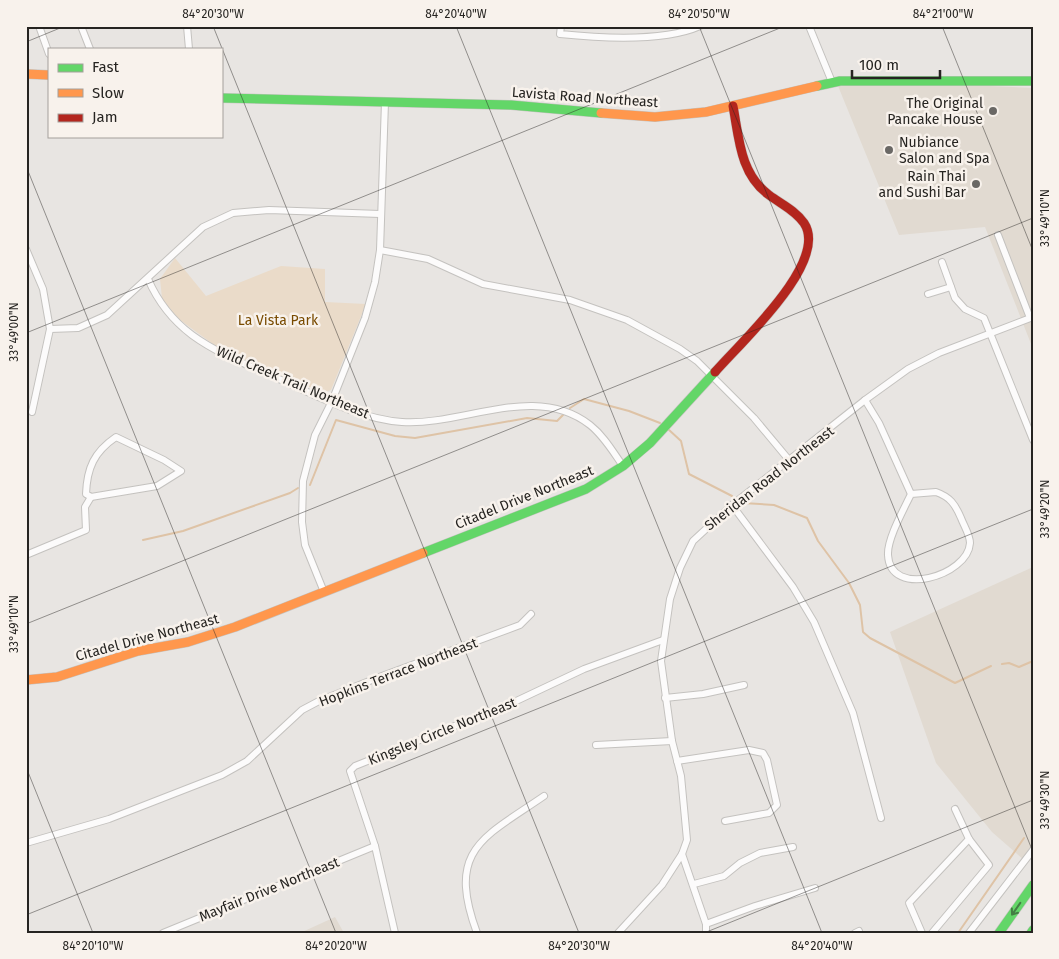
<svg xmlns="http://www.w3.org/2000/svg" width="1059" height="959" font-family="'Fira Sans',sans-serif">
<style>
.built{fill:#e1dad1}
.green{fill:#eadbc9}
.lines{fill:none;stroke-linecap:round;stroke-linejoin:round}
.stream{stroke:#dec3a6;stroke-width:2}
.street-casing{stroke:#c4c2bf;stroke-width:8}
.fast-casing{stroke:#c4c2bf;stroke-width:10}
.slow-casing{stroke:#c4c2bf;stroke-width:10}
.jam-casing{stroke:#c4c2bf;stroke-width:10}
.street{stroke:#fcfbfb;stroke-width:6}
.fast{stroke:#63d668;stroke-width:9}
.slow{stroke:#ff974d;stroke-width:9}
.jam{stroke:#b3261e;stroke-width:9}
.oneway{stroke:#447d44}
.ticks{fill:none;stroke:#262421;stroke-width:1;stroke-opacity:0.45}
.poi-dot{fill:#6a6865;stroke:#f8f2ec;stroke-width:2}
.labels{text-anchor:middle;stroke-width:5;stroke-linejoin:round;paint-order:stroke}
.street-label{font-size:14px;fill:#262421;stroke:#f8f2ec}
.poi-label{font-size:14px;fill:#262421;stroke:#f8f2ec;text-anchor:end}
.park-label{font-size:14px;fill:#794b00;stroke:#f8f2ec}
.neatline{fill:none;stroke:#262421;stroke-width:2}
.ticks-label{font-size:12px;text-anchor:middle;fill:#262421}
</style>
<rect width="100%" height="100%" fill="#e8e5e2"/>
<g class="built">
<path d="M879 81 1033 88V349L985 227 899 235 838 86Z"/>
<path d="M1033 567V851L1025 861 992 832 936 763 890 632Z"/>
<path d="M335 917 344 933H300Z"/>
</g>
<path class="green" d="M175 258 206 296 281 266 325 269V302L366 304 331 390 325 392 297 383 221 350 176 317 167 307 162 298 160 279Z"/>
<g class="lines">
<g class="stream">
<path d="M570 408 584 399 629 411 660 423"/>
<path d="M668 429 681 441 689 474 732 496"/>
<path d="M310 485 336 420 395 436 415 438 527 418 557 421 563 415"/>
<path d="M743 503 774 505 807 518 818 541 849 583 860 605 863 632 870 638 955 683 991 666"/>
<path d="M143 540 183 531 290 493 298 488"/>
<path d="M1002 664 1009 663 1019 667 1033 661"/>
<path d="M958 933 1024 838"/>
</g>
<defs>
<g id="street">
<path d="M39 26 49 54"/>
<path d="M81 26 90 49"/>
<path d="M187 26 189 49"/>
<path d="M561 26 560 34C599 38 664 42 700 26"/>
<path d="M809 26 832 82"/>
<path d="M998 235 1030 318"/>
<path d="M26 249 43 289 50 329 32 412"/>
<path d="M380 250 428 259 483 284 570 300 627 320 680 349 697 361 754 418 789 460"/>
<path d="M942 262 955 298 965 309 984 318 1033 440"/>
<path d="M148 279C158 302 172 320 192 335 218 354 248 365 277 378 315 395 359 419 402 422 464 426 535 382 590 425 604 436 613 452 623 466"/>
<path d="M928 294 951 287"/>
<path d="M50 329 78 328 107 315 203 227 233 213 269 210 380 214"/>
<path d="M865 400 879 423 911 494"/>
<path d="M116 437 164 460 181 471 157 486 91 497 86 494C87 468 94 452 116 437Z"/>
<path d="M936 492C950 497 955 504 961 518 964 526 970 535 970 543 968 576 890 599 888 555 887 539 904 509 911 494Z"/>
<path d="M732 505 793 587 814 622 853 713 881 818"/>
<path d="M26 555 86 530 85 507 91 497"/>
<path d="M324 592 305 545 302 522 303 481 315 435 332 401 365 318 375 282 380 250 385 102"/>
<path d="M665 698 703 694 744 685"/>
<path d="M596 745 672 741"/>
<path d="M677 761 749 750 763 753 767 760 777 805 769 813 725 821"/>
<path d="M26 843 109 819 222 775 247 761 302 710 319 701 382 676 520 625 531 614"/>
<path d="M682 854 706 924V933"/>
<path d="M694 884 724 876 740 863 760 853 793 847"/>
<path d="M706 924 755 906 815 888"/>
<path d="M163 933 375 846"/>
<path d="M395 933 375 846 350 771 355 766 512 703 584 669 663 640"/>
<path d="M477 933C446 849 483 838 544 796"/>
<path d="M618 933 662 885 682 854 687 840 681 776 672 741 661 661 670 599 680 568 693 541 732 505 865 400 908 369 939 353 1033 317"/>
<path d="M855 933 859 931"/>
<path d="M922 933 909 903 969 839"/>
<path d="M932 933 989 865 969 839 955 809"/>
<path d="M969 933 1033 850"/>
</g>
<g id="fast">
<path d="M817 86 840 81H1033"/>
<path d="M221 98 511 105 601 113"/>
<path d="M423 553 586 489 623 466 650 443 715 372"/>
<path d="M999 933 1033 885"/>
<path d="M1031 933 1033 930"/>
</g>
<g id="slow">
<path d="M26 74 49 75"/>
<path d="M601 113 655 117 706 112 817 86"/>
<path d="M26 680 57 677 138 651 188 642 235 627 423 553"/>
</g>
<path id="jam" d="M715 372C739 344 830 262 804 223 795 210 781 204 769 195 740 174 739 138 733 106"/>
</defs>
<use href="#street" class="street-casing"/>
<use href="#fast" class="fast-casing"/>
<use href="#slow" class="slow-casing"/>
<use href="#jam" class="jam-casing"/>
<use href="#street" class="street"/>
<use href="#fast" class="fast"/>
<use href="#slow" class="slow"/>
<use href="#jam" class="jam"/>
</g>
<defs><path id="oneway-shaft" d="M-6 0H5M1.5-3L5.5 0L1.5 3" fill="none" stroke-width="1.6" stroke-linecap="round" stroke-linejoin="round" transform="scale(1.25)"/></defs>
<use class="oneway" href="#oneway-shaft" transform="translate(1016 909) rotate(125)"/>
<path class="ticks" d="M213 26 579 933M456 26 822 933M699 26 1033 852M942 26 1033 251M26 42 65 26M26 166 336 933M26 333 785 26M26 624 1033 218M26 767 93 933M26 915 1033 509M704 933 1033 800"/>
<g class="poi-dot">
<circle cx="993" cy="111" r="5"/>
<circle cx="889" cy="150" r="5"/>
<circle cx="976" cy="184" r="5"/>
</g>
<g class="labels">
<g class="street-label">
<text transform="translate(585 97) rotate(4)" y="5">Lavista Road Northeast</text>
<text transform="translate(293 382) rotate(23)" y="5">Wild Creek Trail Northeast</text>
<text transform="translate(769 478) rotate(-38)" y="5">Sheridan Road Northeast</text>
<text transform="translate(524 497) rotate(-22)" y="5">Citadel Drive Northeast</text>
<text transform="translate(147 637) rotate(-15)" y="5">Citadel Drive Northeast</text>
<text transform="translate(398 672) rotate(-21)" y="5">Hopkins Terrace Northeast</text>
<text transform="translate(442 731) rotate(-22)" y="5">Kingsley Circle Northeast</text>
<text transform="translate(269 889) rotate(-22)" y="5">Mayfair Drive Northeast</text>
</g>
<g class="poi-label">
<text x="983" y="108">The Original<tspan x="983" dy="16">Pancake House</tspan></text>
<text x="899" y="147" text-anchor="start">Nubiance<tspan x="899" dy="16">Salon and Spa</tspan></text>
<text x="966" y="181">Rain Thai<tspan x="966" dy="16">and Sushi Bar</tspan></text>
</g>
<g class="park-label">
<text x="278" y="325">La Vista Park</text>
</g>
</g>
<rect width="1059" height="959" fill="none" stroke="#f8f2ec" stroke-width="55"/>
<rect x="48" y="48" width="175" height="90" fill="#f8f2ec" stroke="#a4a09b"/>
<rect x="58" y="64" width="25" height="8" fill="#63d668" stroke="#a4a09b"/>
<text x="92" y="72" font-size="15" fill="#262421">Fast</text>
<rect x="58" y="89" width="25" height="8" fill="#ff974d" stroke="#a4a09b"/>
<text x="92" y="98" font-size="15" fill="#262421">Slow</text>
<rect x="58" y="114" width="25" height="8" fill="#b3261e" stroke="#a4a09b"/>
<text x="92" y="122" font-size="15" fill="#262421">Jam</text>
<path d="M852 70v8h88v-8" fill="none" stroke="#262421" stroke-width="2.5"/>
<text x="859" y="70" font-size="15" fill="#262421" stroke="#f8f2ec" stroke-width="4" paint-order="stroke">100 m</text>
<rect x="28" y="28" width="1004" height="904" class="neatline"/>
<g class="ticks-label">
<text x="213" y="18">84°20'30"W</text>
<text x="456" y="18">84°20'40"W</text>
<text x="699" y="18">84°20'50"W</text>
<text x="943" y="18">84°21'00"W</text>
<text transform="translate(1045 218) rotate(-90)" y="4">33°49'10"N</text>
<text transform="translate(14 332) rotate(-90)" y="4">33°49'00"N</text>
<text transform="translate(1045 509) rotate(-90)" y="4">33°49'20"N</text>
<text transform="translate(14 624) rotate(-90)" y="4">33°49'10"N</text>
<text transform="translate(1045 800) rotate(-90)" y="4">33°49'30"N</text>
<text x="93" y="950">84°20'10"W</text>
<text x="336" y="950">84°20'20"W</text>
<text x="579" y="950">84°20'30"W</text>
<text x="822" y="950">84°20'40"W</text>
</g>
</svg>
